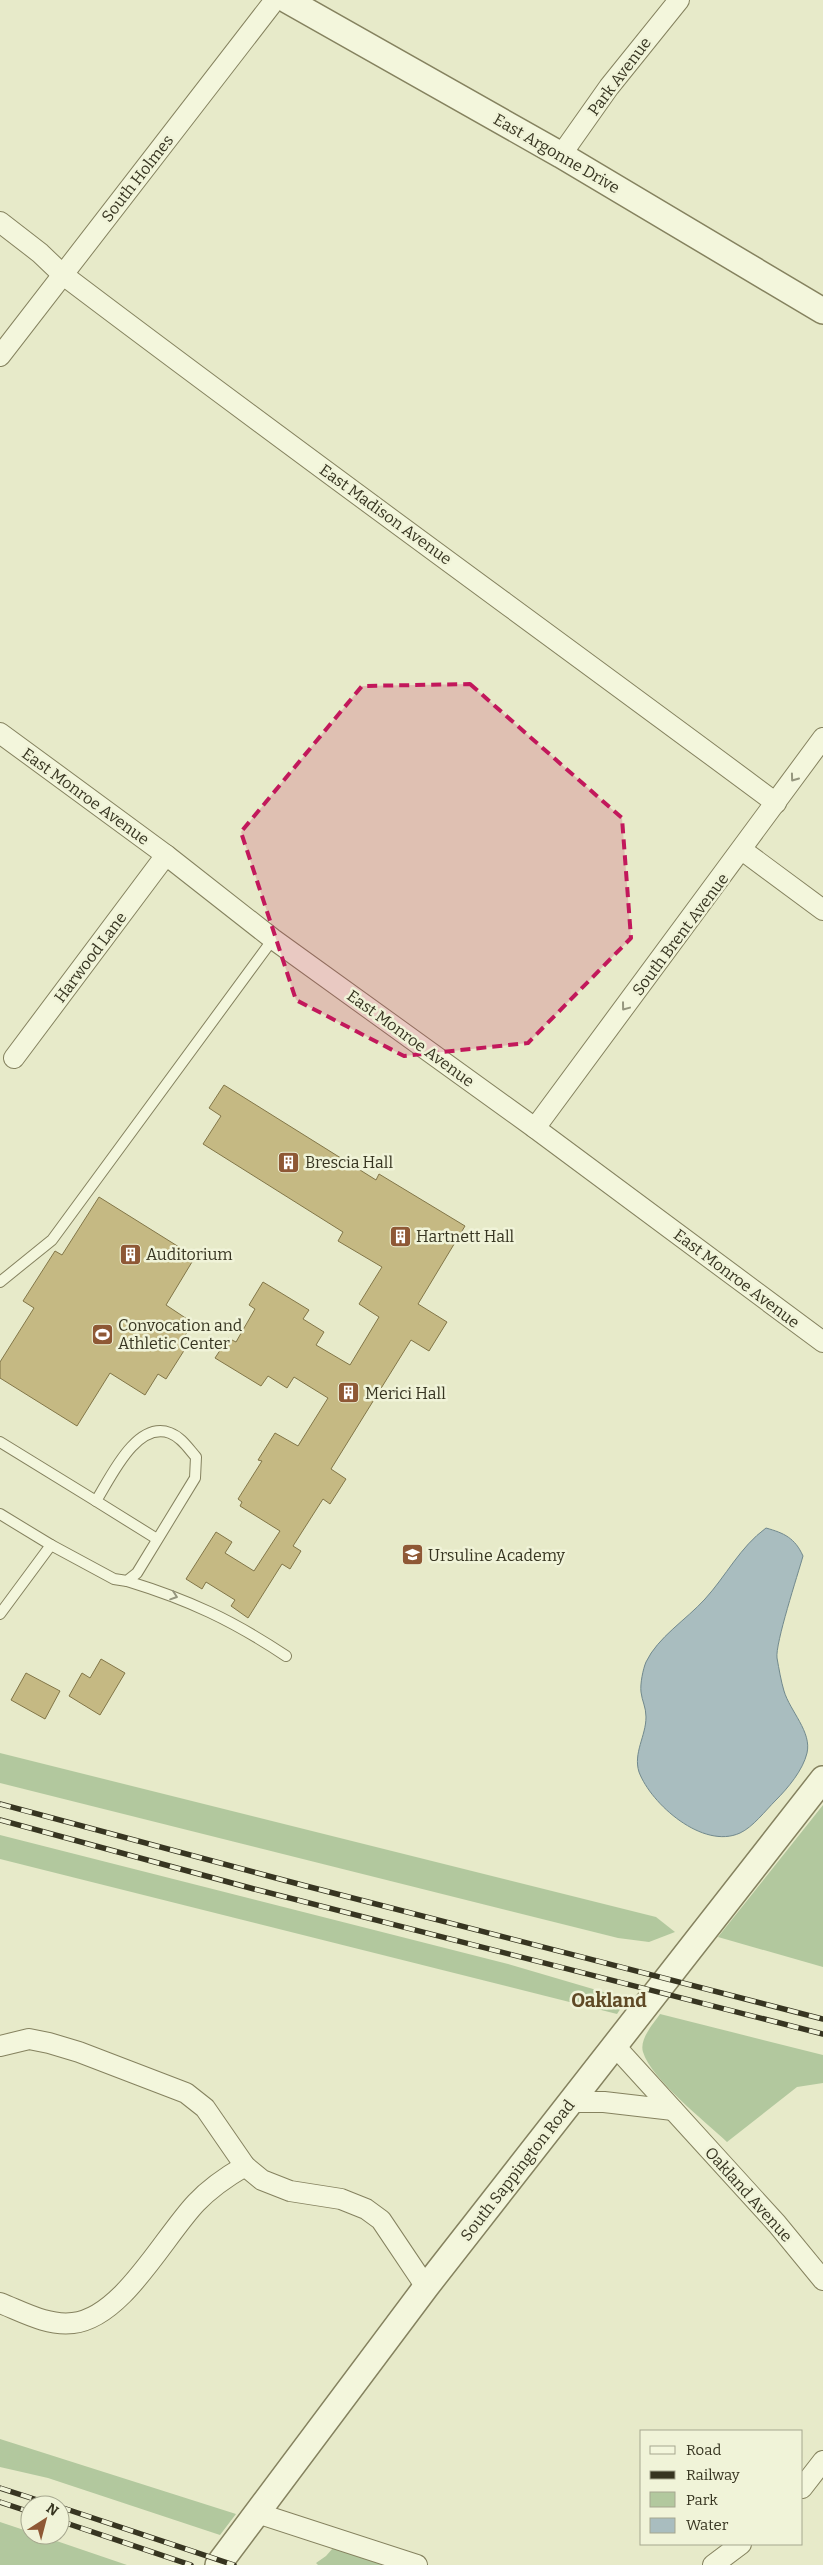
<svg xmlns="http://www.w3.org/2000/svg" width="823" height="2565" font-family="Bitter,serif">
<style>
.green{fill:#b2c89e}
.water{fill:#a9bdbf;stroke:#71898d}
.building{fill:#c5b983;stroke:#827648}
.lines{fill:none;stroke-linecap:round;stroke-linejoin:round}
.service-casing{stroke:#85825f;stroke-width:12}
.minor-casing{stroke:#85825f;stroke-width:22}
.tertiary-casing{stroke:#85825f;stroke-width:28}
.service{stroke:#f3f6dc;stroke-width:10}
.minor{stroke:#f3f6dc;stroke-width:20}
.tertiary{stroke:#f3f6dc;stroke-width:25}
.rail-casing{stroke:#373521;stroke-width:5.5}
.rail{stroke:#f0f3d8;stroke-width:4;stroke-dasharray:11;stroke-linecap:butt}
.oneway{stroke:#95967e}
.marked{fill:#c2185b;fill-opacity:0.2;stroke:#c2185b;stroke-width:4;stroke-dasharray:10 6;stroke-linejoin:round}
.labels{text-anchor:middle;stroke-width:5;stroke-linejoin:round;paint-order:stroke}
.street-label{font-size:16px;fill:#373521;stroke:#f0f3d8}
.poi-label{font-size:16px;fill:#373521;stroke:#f0f3d8;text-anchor:start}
.quarter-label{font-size:19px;font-weight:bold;fill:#5f4925;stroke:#f0f3d8}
</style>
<rect width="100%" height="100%" fill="#e7eac9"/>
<g class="green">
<path d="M0 1753 656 1917 675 1932 649 1942 618 1938 0 1783Z"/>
<path d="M823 1805V1967L718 1937Z"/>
<path d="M0 1835 508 1964 627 1999 617 2014 0 1859Z"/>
<path d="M660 2014 823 2055V2083L797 2087 727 2142C705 2121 651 2079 643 2052 639 2039 654 2023 660 2014Z"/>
<path d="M0 2439 236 2514 220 2535 48 2478 0 2467Z"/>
<path d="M0 2522 30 2532V2535H39L127 2565H0Z"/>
<path d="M333 2548 387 2565H318L316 2563 326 2556Z"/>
</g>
<path class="water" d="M766 1528C784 1533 795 1538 803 1556 798 1574 775 1644 777 1658 779 1669 781 1681 784 1691 790 1711 812 1732 807 1753 803 1770 788 1788 776 1800 765 1811 753 1827 740 1833 703 1850 651 1804 639 1772 633 1753 646 1736 646 1717 646 1707 642 1701 641 1692 640 1684 643 1669 646 1662 658 1637 686 1620 705 1599 726 1576 740 1547 766 1528Z"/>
<g class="building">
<path d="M224 1085 376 1180 379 1174 465 1226 418 1304 447 1322 429 1351 411 1340 331 1469 346 1479 330 1504 323 1499 293 1546 301 1551 290 1569 282 1564 248 1618 231 1606 235 1600 206 1582 202 1589 186 1579 216 1532 232 1542 225 1553 254 1571 280 1531 240 1506 242 1502 238 1499 262 1461 258 1460 275 1433 298 1446 328 1398 294 1377 287 1388 268 1376 261 1386 215 1358 228 1338 236 1342 255 1309 249 1305 263 1282 309 1310 303 1319 324 1332 316 1345 350 1365 379 1317 359 1304 382 1267 338 1241 343 1232 203 1144 221 1116 209 1108Z"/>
<path d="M99 1197 195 1257 166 1305 193 1323 179 1345 185 1349 166 1379 158 1374 145 1395 110 1373 77 1426 0 1378V1362L34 1308 23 1301 55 1251 62 1255Z"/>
<path d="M101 1659 125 1673 100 1715 69 1696 82 1673 90 1678Z"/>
<path d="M26 1673 60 1691 45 1719 11 1700Z"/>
</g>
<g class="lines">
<defs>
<g id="service">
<path d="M0 1282 52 1240 273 939"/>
<path d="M0 1442 96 1501C110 1479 136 1420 170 1433 181 1437 188 1448 196 1457L195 1478 137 1573 127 1581 114 1579 51 1545 0 1614"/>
<path d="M96 1501 157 1539"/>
<path d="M0 1514 51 1545"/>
<path d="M127 1581C189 1600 232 1620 286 1656"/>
</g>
<g id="minor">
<path d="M561 155 609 87 679 0"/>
<path d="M0 222 40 253 62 274C298 453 538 626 776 803"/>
<path d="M0 356 275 0"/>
<path d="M0 733 166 855 273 939 535 1128 823 1342"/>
<path d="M742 850 823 910"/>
<path d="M14 1058 166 855"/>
<path d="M535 1128 823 738"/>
<path d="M614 2045 777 2224 823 2280"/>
<path d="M0 2046 29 2039 49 2043 79 2052 186 2093 205 2108 245 2166 262 2180 290 2191 341 2199 366 2209 381 2220 426 2287"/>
<path d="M570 2102H604L673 2110"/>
<path d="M0 2303C23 2312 47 2326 73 2323 122 2318 163 2238 196 2203 211 2187 226 2177 245 2166"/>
<path d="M802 2488 823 2461"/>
<path d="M257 2513 417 2565"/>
<path d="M713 2565 741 2544"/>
</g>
<g id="tertiary">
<path d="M287 0 561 155 823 311"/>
<path d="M218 2565 426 2287 823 1779"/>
</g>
</defs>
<use href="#service" class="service-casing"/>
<use href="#minor" class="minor-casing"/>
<use href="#tertiary" class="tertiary-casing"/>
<use href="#service" class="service"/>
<use href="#minor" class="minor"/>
<use href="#tertiary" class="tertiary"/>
<defs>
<g id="rail">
<path d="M0 1804 306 1886 823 2019"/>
<path d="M0 1820 254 1889 823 2034"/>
<path d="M0 2488 53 2505"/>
<path d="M0 2502 30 2512"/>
<path d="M60 2507 234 2565"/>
<path d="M60 2521 191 2565"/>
</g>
</defs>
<use href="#rail" class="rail-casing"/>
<use href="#rail" class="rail"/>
</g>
<defs><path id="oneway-chevron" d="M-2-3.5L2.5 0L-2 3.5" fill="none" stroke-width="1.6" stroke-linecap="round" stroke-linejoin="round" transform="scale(1.25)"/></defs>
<g class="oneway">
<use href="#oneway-chevron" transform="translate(794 778) rotate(126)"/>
<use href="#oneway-chevron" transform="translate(625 1007) rotate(127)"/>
<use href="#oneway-chevron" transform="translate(174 1596) rotate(19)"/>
</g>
<path class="marked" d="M470 684 622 818 631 938 528 1043 404 1056 296 1000 241 832 362 686Z"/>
<defs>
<symbol id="building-square" viewBox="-11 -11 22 22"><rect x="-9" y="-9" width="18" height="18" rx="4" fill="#8e5835" stroke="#f0f3d8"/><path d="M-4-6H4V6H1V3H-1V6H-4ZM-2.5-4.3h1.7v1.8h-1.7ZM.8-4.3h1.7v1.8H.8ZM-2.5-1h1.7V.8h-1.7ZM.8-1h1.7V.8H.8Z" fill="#fff"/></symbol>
<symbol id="stadium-square" viewBox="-11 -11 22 22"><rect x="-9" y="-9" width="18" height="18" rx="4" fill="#8e5835" stroke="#f0f3d8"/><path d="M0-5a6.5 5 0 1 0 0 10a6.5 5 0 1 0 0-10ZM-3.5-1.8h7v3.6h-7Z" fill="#fff"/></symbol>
<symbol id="school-square" viewBox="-11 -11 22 22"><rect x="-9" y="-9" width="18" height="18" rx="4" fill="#8e5835" stroke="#f0f3d8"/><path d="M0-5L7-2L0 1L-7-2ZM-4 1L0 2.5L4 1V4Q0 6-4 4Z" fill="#fff"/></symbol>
</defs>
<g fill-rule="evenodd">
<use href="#building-square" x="276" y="1150" width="25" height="25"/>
<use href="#building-square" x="388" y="1224" width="25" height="25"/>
<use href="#building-square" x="118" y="1242" width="25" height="25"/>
<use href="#stadium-square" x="90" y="1322" width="25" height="25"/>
<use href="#building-square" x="336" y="1380" width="25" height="25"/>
<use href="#school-square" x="400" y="1542" width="25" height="25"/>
</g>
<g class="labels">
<g class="street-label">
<text transform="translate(619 76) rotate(-53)" y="6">Park Avenue</text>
<text transform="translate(557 153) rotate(30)" y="6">East Argonne Drive</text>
<text transform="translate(137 178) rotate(-52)" y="6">South Holmes</text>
<text transform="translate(386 514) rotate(36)" y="6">East Madison Avenue</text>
<text transform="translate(86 796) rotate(36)" y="6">East Monroe Avenue</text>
<text transform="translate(680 934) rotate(-53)" y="6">South Brent Avenue</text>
<text transform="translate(90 957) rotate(-53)" y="6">Harwood Lane</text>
<text transform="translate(411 1038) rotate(36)" y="6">East Monroe Avenue</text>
<text transform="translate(737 1278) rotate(37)" y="6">East Monroe Avenue</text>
<text transform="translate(517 2170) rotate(-52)" y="6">South Sappington Road</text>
<text transform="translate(749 2194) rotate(48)" y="6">Oakland Avenue</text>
</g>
<g class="poi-label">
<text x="305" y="1168">Brescia Hall</text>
<text x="416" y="1242">Hartnett Hall</text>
<text x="146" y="1260">Auditorium</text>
<text x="118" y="1331">Convocation and<tspan x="118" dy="18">Athletic Center</tspan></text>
<text x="365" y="1399">Merici Hall</text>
<text x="428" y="1561">Ursuline Academy</text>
</g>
<g class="quarter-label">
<text x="609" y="2007">Oakland</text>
</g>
</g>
<rect x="640" y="2430" width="162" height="115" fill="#f0f3d8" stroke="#a6a78f"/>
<rect x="650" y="2446" width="25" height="8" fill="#f3f6dc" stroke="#a6a78f"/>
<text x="686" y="2455" font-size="15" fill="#373521">Road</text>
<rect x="650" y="2471" width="25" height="8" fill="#373521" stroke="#a6a78f"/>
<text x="686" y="2480" font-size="15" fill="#373521">Railway</text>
<rect x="650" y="2492" width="25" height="15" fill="#b2c89e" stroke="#a6a78f"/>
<text x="686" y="2505" font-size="15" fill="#373521">Park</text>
<rect x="650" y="2518" width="25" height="15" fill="#a9bdbf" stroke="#a6a78f"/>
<text x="686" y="2530" font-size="15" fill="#373521">Water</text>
<g transform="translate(45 2520) rotate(36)"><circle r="24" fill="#f0f3d8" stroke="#a6a78f"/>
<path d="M0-4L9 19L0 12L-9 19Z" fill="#8e5835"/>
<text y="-8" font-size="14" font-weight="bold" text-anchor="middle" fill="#373521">N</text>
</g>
</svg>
